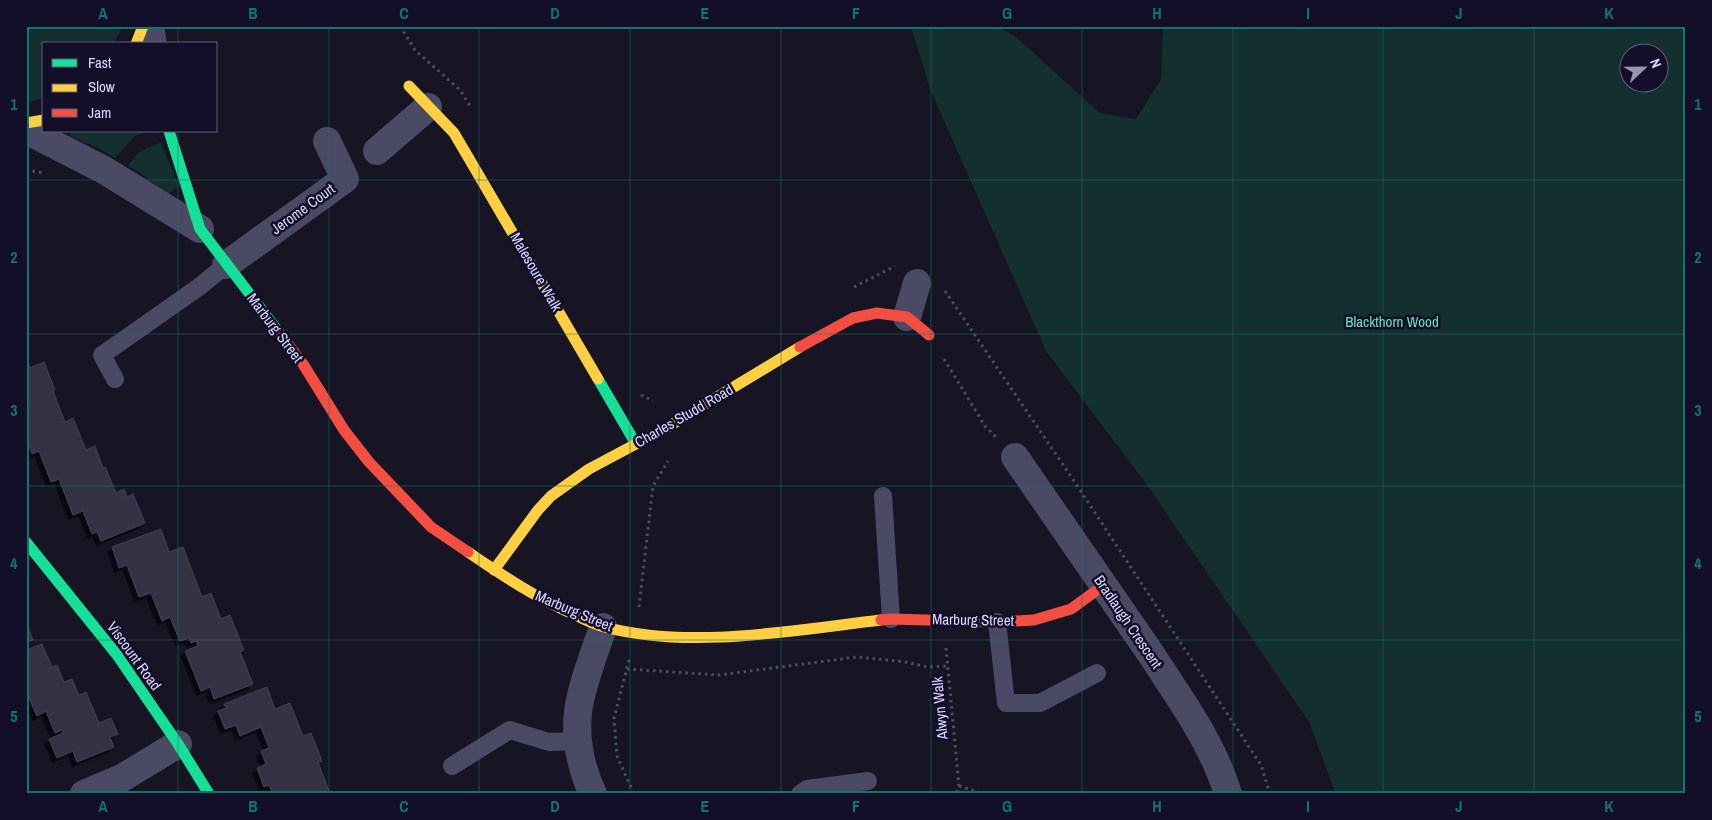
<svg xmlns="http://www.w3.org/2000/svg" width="1712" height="820" font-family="'Archivo Narrow',sans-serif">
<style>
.green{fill:#132f2f;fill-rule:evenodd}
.building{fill:#353345;stroke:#434057;filter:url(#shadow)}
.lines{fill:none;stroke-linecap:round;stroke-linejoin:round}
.path{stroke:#455261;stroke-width:3;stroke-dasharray:2.5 4;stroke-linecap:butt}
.lane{stroke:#4b4a64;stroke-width:18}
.street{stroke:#4b4a64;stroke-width:28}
.fast{stroke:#16e098;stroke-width:11}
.slow{stroke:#ffcf43;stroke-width:11}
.jam{stroke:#f24e42;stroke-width:11}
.grid{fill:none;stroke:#0f766e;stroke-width:1;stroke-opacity:0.55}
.labels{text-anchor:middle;stroke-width:5;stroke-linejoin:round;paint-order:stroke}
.street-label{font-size:15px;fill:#dbd7ff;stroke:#130f29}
.park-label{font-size:15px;fill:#5ee4c0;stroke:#130f29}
.neatline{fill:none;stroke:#0f766e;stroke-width:2}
.grid-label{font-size:16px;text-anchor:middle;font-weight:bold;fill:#0f766e}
</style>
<defs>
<filter id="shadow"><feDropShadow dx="-4.5" dy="4.5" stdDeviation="0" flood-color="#0009"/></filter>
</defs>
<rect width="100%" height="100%" fill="#171523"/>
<g class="green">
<path d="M26 26H123L113 44H44V98L26 103Z"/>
<path d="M911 26H996L1016 37 1100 113 1136 119 1161 79 1163 26H1686V794H1336L1309 722 1147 485 1046 351 930 89ZM1630 52H1660V82H1630Z"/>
<path d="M74 131H149L135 136 115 158 98 148 70 136V133Z"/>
<path d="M161 143 179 186 169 194 137 171 128 166C136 152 146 147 161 143Z"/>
</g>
<g class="building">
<path d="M26 358 30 368 44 362 55 390 53 391 65 422 73 418 86 450 95 446 103 468 105 467 116 493 124 489 127 497 133 494 145 523 101 541 97 532 92 534 83 511 73 515 59 479 51 482 39 451 32 454 26 438Z"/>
<path d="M161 529 169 552 183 547 202 597 211 593 221 619 230 615 244 650 240 652 253 684 214 699 210 687 201 691 185 651 198 646 196 641 191 643 189 638 180 641 170 617 162 621 151 593 139 597 127 565 119 568 112 547Z"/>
<path d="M26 623 33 640 26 642Z"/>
<path d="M42 644 52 667 57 665 64 682 72 679 79 695 86 692 99 723 111 718 118 734 110 737 114 747 77 762 73 751 57 758 49 739 63 733 62 730 55 733 46 711 37 716 26 691V650Z"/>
<path d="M267 687 275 709 290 703 303 736 311 733 322 761 318 762 330 794H273L269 785 264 787 257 768 266 764 261 751 269 748 261 727 240 736 236 725 225 729 218 711 226 708 224 704Z"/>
</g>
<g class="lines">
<g class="path">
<path d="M400 26 415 50 460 90 470 106"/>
<path d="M26 170 45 173"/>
<path d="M854 287 895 266"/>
<path d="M945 291 1074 481 1261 765 1270 794"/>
<path d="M944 359 985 426 996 437"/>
<path d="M641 395 653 401"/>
<path d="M639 607 653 486 668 461"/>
<path d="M946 648 959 786 956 794"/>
<path d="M629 660 614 718 617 756 634 794"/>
<path d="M627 669 719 675 857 657 906 662 927 667 947 666"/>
<path d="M959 786 984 794"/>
</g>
<g class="lane">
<path d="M115 379 102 355 199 287 226 265"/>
<path d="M883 496 891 619"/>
<path d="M997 622 1006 703H1040L1097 673"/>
<path d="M452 766 510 730 549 742 577 741"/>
<path d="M800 794 807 789 868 781"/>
</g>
<g class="street">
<path d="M150 26 153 44"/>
<path d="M26 130 104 170 200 229"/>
<path d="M377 151 428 107"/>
<path d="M226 265 345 179 327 141"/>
<path d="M907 317 917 283"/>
<path d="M1015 457C1060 523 1106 588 1151 654 1179 698 1213 743 1228 794"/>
<path d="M84 794 122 778 178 744"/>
<path d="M593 794C581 768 575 740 578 712 581 686 595 652 603 627"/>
</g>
<g class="fast">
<path d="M169 131 200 229 278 331"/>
<path d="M598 379 636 444"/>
<path d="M26 542 117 655 178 744 209 794"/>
</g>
<g class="slow">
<path d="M136 44 143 26"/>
<path d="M409 86 454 133 598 379"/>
<path d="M26 123 44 120"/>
<path d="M468 552C503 576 538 599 577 616 586 620 595 625 605 627 689 650 795 630 881 620"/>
<path d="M494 570 538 510 551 496 589 469 666 428 800 347"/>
</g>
<g class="jam">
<path d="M278 331 303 364 344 430 369 462 431 527 468 552"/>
<path d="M800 347 853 318 877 313 907 317 929 335"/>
<path d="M881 620 891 619 997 622 1034 620 1071 609 1104 585"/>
</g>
</g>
<path class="grid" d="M178 26V44M329 26V794M479 26V794M630 26V794M781 26V794M931 26V794M1082 26V794M1233 26V794M1383 26V794M1534 26V794M178 131V794M26 180H1686M26 334H1686M26 486H1686M26 640H1686"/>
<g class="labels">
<g class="street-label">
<text transform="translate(303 209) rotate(-36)" y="5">Jerome Court</text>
<text transform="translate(536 272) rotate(60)" y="5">Malesoure Walk</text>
<text transform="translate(275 328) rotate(53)" y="5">Marburg Street</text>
<text transform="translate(684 416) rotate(-30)" y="5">Charles Studd Road</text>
<text transform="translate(574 611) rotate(23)" y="5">Marburg Street</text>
<text transform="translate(973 620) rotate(1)" y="5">Marburg Street</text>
<text transform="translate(1128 622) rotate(56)" y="5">Bradlaugh Crescent</text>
<text transform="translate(134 656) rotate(54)" y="5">Viscount Road</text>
<text transform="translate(940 708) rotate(-95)" y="5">Alwyn Walk</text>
</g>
<g class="park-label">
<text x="1392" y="327">Blackthorn Wood</text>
</g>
</g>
<rect width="1712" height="820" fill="none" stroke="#130f29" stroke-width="55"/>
<rect x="42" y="42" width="175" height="90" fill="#130f29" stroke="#635f7f"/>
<rect x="52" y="59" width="25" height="8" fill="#16e098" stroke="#635f7f"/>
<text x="88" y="68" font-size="15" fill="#dbd7ff">Fast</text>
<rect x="52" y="84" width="25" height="8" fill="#ffcf43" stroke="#635f7f"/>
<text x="88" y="92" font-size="15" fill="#dbd7ff">Slow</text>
<rect x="52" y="109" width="25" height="8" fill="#f24e42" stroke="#635f7f"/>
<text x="88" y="118" font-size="15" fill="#dbd7ff">Jam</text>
<g transform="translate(1644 68) rotate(68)"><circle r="24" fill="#130f29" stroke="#635f7f"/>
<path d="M0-4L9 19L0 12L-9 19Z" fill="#9693b2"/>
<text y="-8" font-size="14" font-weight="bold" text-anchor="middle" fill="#dbd7ff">N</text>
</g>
<rect x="28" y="28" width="1656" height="764" class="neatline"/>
<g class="grid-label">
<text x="103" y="19">A</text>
<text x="253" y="19">B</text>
<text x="404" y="19">C</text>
<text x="555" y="19">D</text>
<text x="705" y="19">E</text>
<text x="856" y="19">F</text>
<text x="1007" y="19">G</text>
<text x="1157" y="19">H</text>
<text x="1308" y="19">I</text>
<text x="1459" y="19">J</text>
<text x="1609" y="19">K</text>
<text x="14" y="110">1</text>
<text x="1698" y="110">1</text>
<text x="14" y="263">2</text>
<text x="1698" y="263">2</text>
<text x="14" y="416">3</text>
<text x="1698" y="416">3</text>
<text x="14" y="569">4</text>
<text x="1698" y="569">4</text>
<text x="14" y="722">5</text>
<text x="1698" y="722">5</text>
<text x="103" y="812">A</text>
<text x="253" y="812">B</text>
<text x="404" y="812">C</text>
<text x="555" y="812">D</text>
<text x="705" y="812">E</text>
<text x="856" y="812">F</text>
<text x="1007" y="812">G</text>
<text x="1157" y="812">H</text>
<text x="1308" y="812">I</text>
<text x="1459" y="812">J</text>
<text x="1609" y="812">K</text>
</g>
</svg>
